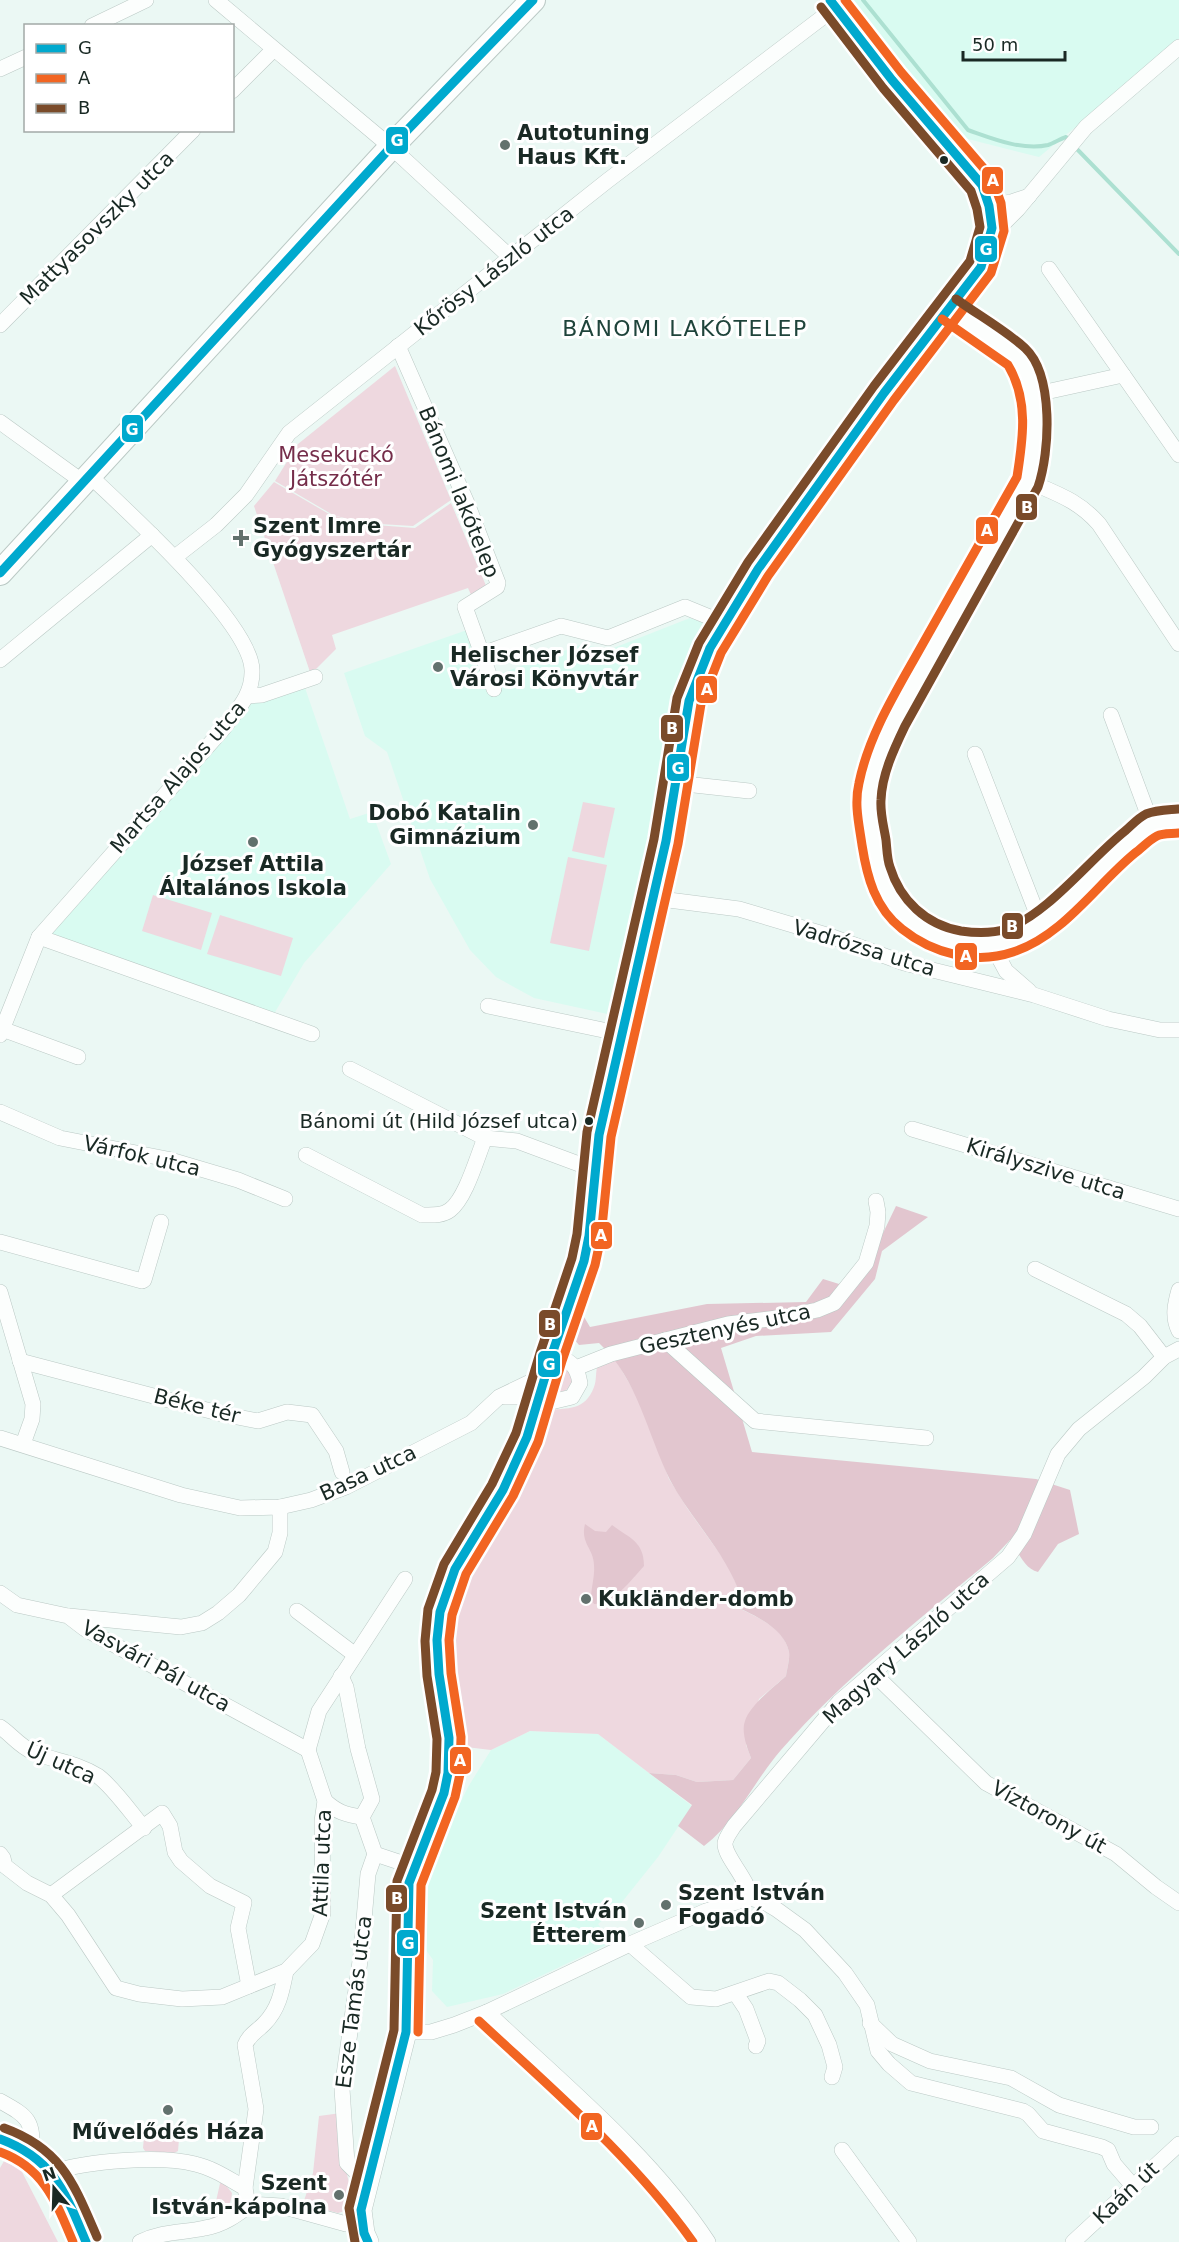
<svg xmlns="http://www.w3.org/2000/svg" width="1179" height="2242" font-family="'DejaVu Sans',sans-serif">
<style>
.built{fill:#d9fbf1}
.green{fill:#eed8df}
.forest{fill:#e2c6cf}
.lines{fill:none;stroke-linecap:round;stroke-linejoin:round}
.stream{stroke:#ace0d1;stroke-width:4}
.minor-casing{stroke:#bbc9c5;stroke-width:16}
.secondary-casing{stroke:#bbc9c5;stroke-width:22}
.primary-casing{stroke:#bbc9c5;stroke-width:26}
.minor{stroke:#fcfefd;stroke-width:15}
.secondary{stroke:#fcfefd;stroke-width:21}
.primary{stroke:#fcfefd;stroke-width:24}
.bus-1-casing{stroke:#fff;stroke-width:14}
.bus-2-casing{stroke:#fff;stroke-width:14}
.bus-3-casing{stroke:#fff;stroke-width:14}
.bus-1{stroke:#00a9ce;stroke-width:9}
.bus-2{stroke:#f26522;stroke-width:9}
.bus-3{stroke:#7a4b2a;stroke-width:9}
.poi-dot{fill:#62716d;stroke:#fff;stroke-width:2}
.bus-dot{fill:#192924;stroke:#fff;stroke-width:2}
.labels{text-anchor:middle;stroke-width:6;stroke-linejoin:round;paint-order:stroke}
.bus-label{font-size:20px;fill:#192924;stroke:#fff;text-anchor:end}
.poi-label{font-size:21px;font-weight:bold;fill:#192924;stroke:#fff;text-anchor:start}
.street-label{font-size:21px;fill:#192924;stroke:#fff}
.park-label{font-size:21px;fill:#752d4a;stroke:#fff}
.neighbourhood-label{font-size:22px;letter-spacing:1.5px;fill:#1f443b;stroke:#fff}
.line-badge{stroke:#fff;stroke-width:2}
.badge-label{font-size:16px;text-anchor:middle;font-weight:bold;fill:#fff}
</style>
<rect width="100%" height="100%" fill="#ebf8f4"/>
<g class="built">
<path d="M850 0H1179V42L1039 157 960 137Z"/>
<path d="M690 618 706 624 681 675 643 886 612 1015 534 998 496 977 470 950 430 879 387 752 365 736 344 673 467 630 485 679 580 645 611 649Z"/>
<path d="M303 682 350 819 372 812 391 864 304 963 271 1019 39 937 248 696Z"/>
<path d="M530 1731 598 1734 692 1806 658 1857 618 1907 598 1924 611 1940 606 1945 503 1994 447 2007 432 1991 433 1960 426 1950 429 1865 468 1787 491 1750Z"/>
</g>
<g class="green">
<path d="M395 366 451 500 413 526 363 523 333 515 275 481 298 444Z"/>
<path d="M274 482 329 514 362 524 415 528 451 503 487 588 472 597 468 588 332 635 336 649 316 669 310 672 254 506Z"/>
<path d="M583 802 615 808 604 858 572 851Z"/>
<path d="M568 857 607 865 589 951 550 943Z"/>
<path d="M153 895 212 913 201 950 142 931Z"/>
<path d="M220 915 293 938 281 976 207 954Z"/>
<path d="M614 1357 640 1402 669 1479 687 1508 730 1568 738 1589 728 1603C749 1614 784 1625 789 1652 790 1659 787 1669 786 1676L759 1699 746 1745 751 1758 733 1780 697 1782 676 1775 649 1773 598 1734 530 1731 491 1750 466 1747 463 1705 453 1657 452 1619 455 1596 477 1551 510 1496 540 1421 547 1410C568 1408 585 1411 594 1387 597 1380 595 1372 598 1364Z"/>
<path d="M546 1362 562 1363 574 1379C568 1397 555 1392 540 1389Z"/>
<path d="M341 2113 345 2166 355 2208 338 2213 303 2204 313 2173 319 2116Z"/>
<path d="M147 2134 177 2136 179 2139 178 2151 174 2153 145 2151 143 2148 144 2137Z"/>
<path d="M4 2161 21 2170 58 2242H0V2168Z"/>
<path d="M221 2179 232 2193C231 2207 224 2213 212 2219Z"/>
</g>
<g class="forest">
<path d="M896 1206 928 1217 882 1251 875 1279 831 1332 756 1336 721 1348 752 1452 1036 1479 1070 1490 1079 1534 1058 1544 1038 1572C1024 1569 1018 1551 1010 1540L993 1558C920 1619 844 1678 781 1750 754 1781 737 1821 704 1846L678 1826 692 1805 649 1773 676 1775 697 1782 733 1780 751 1758C747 1748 741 1732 745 1721 750 1705 774 1687 786 1676 787 1669 790 1659 789 1652 784 1626 749 1613 728 1603L738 1589C722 1548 690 1518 670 1480 647 1433 638 1379 599 1343L579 1345 568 1332 577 1305 590 1327 707 1304 806 1302 823 1279 852 1288 869 1240 883 1233Z"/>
<path d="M585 1524 595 1531 606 1532 612 1525C629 1538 644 1541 644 1566 631 1580 614 1604 594 1604L591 1599C591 1588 595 1576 594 1565 594 1549 580 1543 585 1524Z"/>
</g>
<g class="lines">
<g class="stream">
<path d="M863 0 968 130C991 138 1022 151 1048 145 1054 143 1060 139 1066 137L1070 141"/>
<path d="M1075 147 1179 254"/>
</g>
<defs>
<g id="minor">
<path d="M216 0 391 147 510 257"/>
<path d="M92 26 146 0"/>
<path d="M0 69 26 57"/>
<path d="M232 91 273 50"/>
<path d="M989 206 1011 202 1029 196"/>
<path d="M991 236 1018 209 1086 127 1179 47"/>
<path d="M1049 269 1179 455"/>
<path d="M949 309 1017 357C1043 392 1035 441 1028 481L894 721C883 745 873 768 869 794 867 809 871 828 874 843 875 852 876 862 878 870 892 921 938 948 989 945 1044 942 1091 869 1134 839 1139 835 1146 828 1152 825 1160 822 1171 822 1179 821"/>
<path d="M0 325 193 130"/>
<path d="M398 346 467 503 498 583 497 587 465 607 482 654 561 626 608 638 685 607 724 623"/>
<path d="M1032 395 1123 375"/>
<path d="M0 422 83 482"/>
<path d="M1028 481C1057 494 1078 500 1099 524L1179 644"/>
<path d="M175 557 216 525 246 495 289 433 607 181 836 7"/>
<path d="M482 654 494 689"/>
<path d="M0 660 152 535"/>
<path d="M248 696 262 695 315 677"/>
<path d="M1111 715 1152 825"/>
<path d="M975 754 1041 924"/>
<path d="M676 783 749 791"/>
<path d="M653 898 739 909 830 936 904 963 1034 995 1108 1019 1160 1030H1179"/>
<path d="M39 937 312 1034"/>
<path d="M992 945 1006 971 1029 991"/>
<path d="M488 1006 622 1034"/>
<path d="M2 1029 78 1057"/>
<path d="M0 1035 39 937 223 729C237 710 253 695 252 670 251 623 126 510 90 476"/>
<path d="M350 1069 485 1138 517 1141 595 1170"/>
<path d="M0 1112 60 1138 167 1159 238 1180 285 1199"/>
<path d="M912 1129 1179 1209"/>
<path d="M306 1155 422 1215C432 1215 442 1216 450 1210 466 1198 477 1157 485 1138"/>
<path d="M0 1242 142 1281 144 1280 161 1222"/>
<path d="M1035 1269 1126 1314 1140 1326 1164 1357"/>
<path d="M1179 1290C1175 1304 1172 1317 1179 1331"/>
<path d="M0 1292 33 1404 32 1419 23 1444"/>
<path d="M665 1340 755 1421 926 1438"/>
<path d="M20 1361 222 1414 258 1421 287 1412 312 1415 336 1451 342 1472"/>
<path d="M576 1368 611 1354 728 1324 785 1317 817 1310 834 1303 866 1263 877 1226 878 1212 876 1201"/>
<path d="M505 1397H528L551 1402 572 1397 580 1383C577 1365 569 1358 551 1357"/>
<path d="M0 1438 181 1495 240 1508 280 1507 311 1500 346 1487 471 1423 499 1397 547 1374"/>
<path d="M0 1593 17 1605 68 1616 85 1629 308 1750"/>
<path d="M297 1611 354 1654"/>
<path d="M69 1616 181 1627 202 1623 218 1613 239 1595 275 1552 280 1533V1507"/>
<path d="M873 1673 986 1783 1116 1854 1156 1887 1179 1903"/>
<path d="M341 1676 346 1687 358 1749 372 1799 362 1817"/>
<path d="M0 1727C12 1735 19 1746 33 1752 54 1761 78 1763 98 1776 114 1788 131 1813 144 1828"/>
<path d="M308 1750 319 1711 405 1579"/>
<path d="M325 1801C337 1812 346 1815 362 1817"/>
<path d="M362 1817 375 1854 368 1874 361 1954 342 2089 347 2163 367 2183"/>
<path d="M0 1854 3 1858 5 1866 27 1883 51 1895 68 1915 116 1988 139 1994 182 1999 222 1997 286 1971 312 1944 323 1913 322 1821 325 1801 308 1750"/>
<path d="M375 1854 414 1867"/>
<path d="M51 1895 162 1813 170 1826 175 1852 181 1861 210 1886 244 1903 238 1928 249 1986"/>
<path d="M750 1898C749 1879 724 1857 725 1843 726 1837 731 1831 734 1826L839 1702 1008 1557 1024 1534 1058 1454 1079 1429 1144 1377 1164 1357 1179 1349"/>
<path d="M750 1898 764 1902 776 1909 805 1930 845 1973 867 2005 878 2051 889 2064 911 2083 1023 2111 1028 2114 1043 2131 1102 2147 1108 2150 1114 2164 1133 2186"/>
<path d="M630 1944 691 1997 716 1999 769 1981 778 1983 800 2000 815 2015 829 2045 835 2067 832 2077"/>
<path d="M736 1994 746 2009 758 2041 756 2046"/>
<path d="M487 2012C562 2083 651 2155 708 2242"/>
<path d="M870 2023 892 2044 930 2061 1011 2078 1059 2105 1134 2127H1151"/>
<path d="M406 2032H431L454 2025 487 2012 630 1944 706 1911 750 1898"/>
<path d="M0 2101C29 2117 33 2120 32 2153"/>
<path d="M842 2150 909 2242"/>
<path d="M53 2172C87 2161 160 2155 195 2164 213 2168 229 2179 245 2188L247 2199 251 2204"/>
<path d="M245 2188 256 2109 245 2045C249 2035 256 2032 264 2024 279 2009 282 1991 286 1971"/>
<path d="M251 2204 281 2206 346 2224H362"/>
<path d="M140 2242C163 2231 182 2233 205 2228 223 2225 237 2215 251 2204"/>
<path d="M1073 2242 1179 2144"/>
</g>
<path id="secondary" d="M368 2242 364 2233 361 2210 406 2032 409 1883 444 1793 448 1773 449 1738 439 1674 437 1640 440 1612 455 1569 503 1490 527 1437 551 1357 584 1261 589 1236 599 1135 666 841 689 701 710 648 758 569 884 393 981 267 987 250 992 228 989 206 982 185 892 80 830 0"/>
<g id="primary">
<path d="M0 573 391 147 533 0"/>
<path d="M0 2139C54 2154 66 2196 86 2242"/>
</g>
</defs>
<use href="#minor" class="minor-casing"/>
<use href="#secondary" class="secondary-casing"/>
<use href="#primary" class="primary-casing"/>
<use href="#minor" class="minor"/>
<use href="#secondary" class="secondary"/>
<use href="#primary" class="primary"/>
<defs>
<g id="bus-1">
<path d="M0 573 391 147 533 0"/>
<path d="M0 2139C54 2159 65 2192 86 2242"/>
<path d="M368 2242 364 2233 361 2210 406 2032 409 1883 444 1793 448 1773 449 1738 439 1674 437 1640 440 1612 455 1569 503 1490 527 1437 551 1357 584 1261 589 1236 599 1135 666 841 689 701 710 648 758 569 884 393 981 267 992 228 989 206 982 185 892 80 830 0"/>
</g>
<g id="bus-2">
<path d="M942 319 1008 365C1029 400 1023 439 1017 477 985 534 953 590 921 647 897 690 869 734 859 783 854 804 859 824 862 845 867 877 875 908 902 929 932 953 975 965 1013 952 1063 936 1096 885 1135 853 1142 848 1149 840 1157 836 1163 833 1172 834 1179 833"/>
<path d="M479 2021C554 2091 633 2158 693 2242"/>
<path d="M418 2032 421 1885 455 1797 460 1774 461 1737 451 1673 449 1640 452 1615 466 1574 513 1496 538 1442 562 1361 595 1265 601 1237 611 1137 678 844 701 704 721 653 768 576 894 400 991 273 1004 231 1001 203 992 178 901 72 845 0"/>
<path d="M0 2152C44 2168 56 2202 73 2242"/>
</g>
<g id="bus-3">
<path d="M956 299C978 315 1005 330 1025 348 1054 375 1050 452 1038 487L905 726C894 749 882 774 881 800 880 814 884 827 886 840 887 849 887 859 890 867 900 900 926 925 961 931 975 933 991 934 1006 929 1048 914 1089 860 1125 831 1132 825 1138 818 1146 814 1156 810 1167 810 1178 809"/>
<path d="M4 2128C62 2149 74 2184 97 2237"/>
<path d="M355 2242 349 2208 394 2030 397 1881 432 1790 436 1772 437 1739 427 1676 425 1641 428 1609 444 1564 492 1484 516 1433 540 1353 572 1258 577 1234 587 1132 654 839 677 698 699 643 748 562 874 386 970 261 980 227 977 209 971 191 883 88 821 7"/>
</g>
</defs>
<use href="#bus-1" class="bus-1-casing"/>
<use href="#bus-2" class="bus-2-casing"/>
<use href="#bus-3" class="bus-3-casing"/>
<use href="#bus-1" class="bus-1"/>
<use href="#bus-2" class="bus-2"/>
<use href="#bus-3" class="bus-3"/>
</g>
<g class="poi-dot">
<circle cx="505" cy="145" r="6"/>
<path d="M238 529h6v6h6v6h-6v6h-6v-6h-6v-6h6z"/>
<circle cx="438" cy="667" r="6"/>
<circle cx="533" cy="825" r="6"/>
<circle cx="253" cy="842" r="6"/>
<circle cx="586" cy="1599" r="6"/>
<circle cx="666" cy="1905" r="6"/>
<circle cx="639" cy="1923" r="6"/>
<circle cx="168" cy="2110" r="6"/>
<circle cx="339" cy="2195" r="6"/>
</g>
<g class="bus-dot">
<circle cx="944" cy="160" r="5"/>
<circle cx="589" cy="1121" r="5"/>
</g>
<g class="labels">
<g class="bus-label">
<text x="578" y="1128">Bánomi út (Hild József utca)</text>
</g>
<g class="poi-label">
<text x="517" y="140">Autotuning<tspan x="517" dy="24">Haus Kft.</tspan></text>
<text x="253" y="533">Szent Imre<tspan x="253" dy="24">Gyógyszertár</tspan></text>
<text x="450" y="662">Helischer József<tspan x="450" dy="24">Városi Könyvtár</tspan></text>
<text x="521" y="820" text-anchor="end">Dobó Katalin<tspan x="521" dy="24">Gimnázium</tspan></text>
<text x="253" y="871" text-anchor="middle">József Attila<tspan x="253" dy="24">Általános Iskola</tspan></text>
<text x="598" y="1606">Kukländer-domb</text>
<text x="678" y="1900">Szent István<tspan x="678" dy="24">Fogadó</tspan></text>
<text x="627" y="1918" text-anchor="end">Szent István<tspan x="627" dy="24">Étterem</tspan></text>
<text x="168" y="2139" text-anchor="middle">Művelődés Háza</text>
<text x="327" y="2190" text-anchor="end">Szent<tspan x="327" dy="24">István-kápolna</tspan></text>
</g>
<g class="street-label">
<text transform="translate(97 228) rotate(-45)" y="7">Mattyasovszky utca</text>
<text transform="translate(494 271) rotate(-38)" y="7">Kőrösy László utca</text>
<text transform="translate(459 492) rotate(68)" y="7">Bánomi lakótelep</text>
<text transform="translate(178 777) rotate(-49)" y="7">Martsa Alajos utca</text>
<text transform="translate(864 948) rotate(17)" y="7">Vadrózsa utca</text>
<text transform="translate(142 1156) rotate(13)" y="7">Várfok utca</text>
<text transform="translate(1046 1169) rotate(17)" y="7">Királyszive utca</text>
<text transform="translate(725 1329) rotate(-12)" y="7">Gesztenyés utca</text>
<text transform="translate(197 1406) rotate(14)" y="7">Béke tér</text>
<text transform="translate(368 1473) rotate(-25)" y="7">Basa utca</text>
<text transform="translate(906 1648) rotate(-42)" y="7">Magyary László utca</text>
<text transform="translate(156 1666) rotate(29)" y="7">Vasvári Pál utca</text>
<text transform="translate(61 1763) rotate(24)" y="7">Új utca</text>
<text transform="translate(1049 1817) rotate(29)" y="7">Víztorony út</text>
<text transform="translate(322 1863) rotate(-88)" y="7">Attila utca</text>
<text transform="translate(354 2002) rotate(-83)" y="7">Esze Tamás utca</text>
<text transform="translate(1126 2193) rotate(-43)" y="7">Kaán út</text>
</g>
<g class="park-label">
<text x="336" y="462">Mesekuckó<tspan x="336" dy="24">Játszótér</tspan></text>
</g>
<g class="neighbourhood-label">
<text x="685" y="336">BÁNOMI LAKÓTELEP</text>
</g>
</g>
<g class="line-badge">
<rect x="385" y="126" width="24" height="29" rx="6" fill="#00a9ce"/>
<rect x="981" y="166" width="23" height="29" rx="6" fill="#f26522"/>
<rect x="974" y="235" width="24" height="28" rx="6" fill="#00a9ce"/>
<rect x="121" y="414" width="23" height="29" rx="6" fill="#00a9ce"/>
<rect x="1015" y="493" width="23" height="28" rx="6" fill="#7a4b2a"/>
<rect x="975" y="516" width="24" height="29" rx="6" fill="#f26522"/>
<rect x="695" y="675" width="23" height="29" rx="6" fill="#f26522"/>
<rect x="660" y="714" width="24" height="29" rx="6" fill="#7a4b2a"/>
<rect x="666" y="753" width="24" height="29" rx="6" fill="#00a9ce"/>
<rect x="1001" y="912" width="23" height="28" rx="6" fill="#7a4b2a"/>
<rect x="954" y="942" width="24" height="29" rx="6" fill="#f26522"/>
<rect x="590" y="1221" width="23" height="29" rx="6" fill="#f26522"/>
<rect x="538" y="1309" width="23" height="29" rx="6" fill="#7a4b2a"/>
<rect x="537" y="1350" width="24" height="28" rx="6" fill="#00a9ce"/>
<rect x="449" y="1746" width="23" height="29" rx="6" fill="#f26522"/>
<rect x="385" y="1884" width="23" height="29" rx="6" fill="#7a4b2a"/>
<rect x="396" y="1929" width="23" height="28" rx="6" fill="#00a9ce"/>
<rect x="580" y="2112" width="23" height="29" rx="6" fill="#f26522"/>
</g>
<g class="badge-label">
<text x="397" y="146">G</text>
<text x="993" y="186">A</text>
<text x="986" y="255">G</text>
<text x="132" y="435">G</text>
<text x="1027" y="513">B</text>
<text x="987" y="536">A</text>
<text x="707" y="695">A</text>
<text x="672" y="734">B</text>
<text x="678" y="774">G</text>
<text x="1012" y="932">B</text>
<text x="966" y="962">A</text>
<text x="601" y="1241">A</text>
<text x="550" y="1330">B</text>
<text x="549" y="1370">G</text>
<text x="460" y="1766">A</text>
<text x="397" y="1904">B</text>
<text x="408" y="1949">G</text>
<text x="592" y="2132">A</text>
</g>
<rect x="24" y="24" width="210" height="108" fill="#ffffff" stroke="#a3a9a7" stroke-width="1.5"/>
<rect x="36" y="44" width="30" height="9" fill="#00a9ce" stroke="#a3a9a7" stroke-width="1.5"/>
<text x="78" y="54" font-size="18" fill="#192924">G</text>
<rect x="36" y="74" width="30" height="9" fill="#f26522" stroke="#a3a9a7" stroke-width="1.5"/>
<text x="78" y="84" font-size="18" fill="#192924">A</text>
<rect x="36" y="104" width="30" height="9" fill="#7a4b2a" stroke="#a3a9a7" stroke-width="1.5"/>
<text x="78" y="114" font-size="18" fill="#192924">B</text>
<g transform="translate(54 2188) rotate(341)" stroke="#ffffff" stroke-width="4.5" paint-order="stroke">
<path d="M0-4.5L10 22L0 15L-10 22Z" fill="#192924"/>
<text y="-9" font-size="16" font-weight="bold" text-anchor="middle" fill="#192924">N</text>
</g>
<path d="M963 51v9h102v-9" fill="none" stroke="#192924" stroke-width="3"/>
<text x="972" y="51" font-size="18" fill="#192924" stroke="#ffffff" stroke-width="4.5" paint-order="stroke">50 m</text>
</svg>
